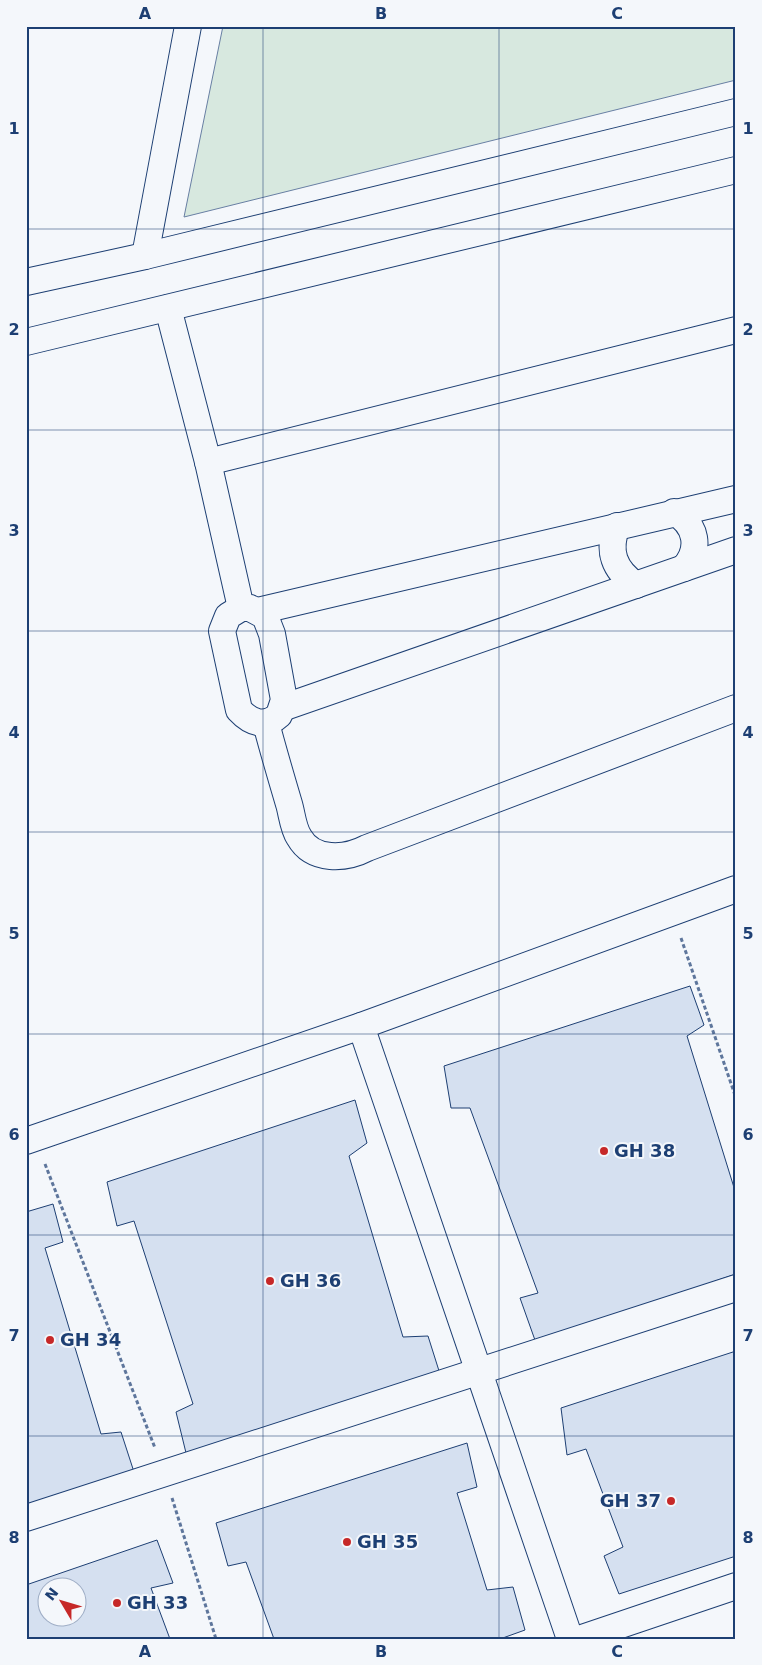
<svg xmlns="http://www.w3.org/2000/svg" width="762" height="1665" font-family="'DejaVu Sans',sans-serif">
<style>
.green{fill:#d7e8df;stroke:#687fa3}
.building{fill:#d5e0f0;stroke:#1d3f73;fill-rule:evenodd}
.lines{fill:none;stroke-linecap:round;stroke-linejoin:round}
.street-casing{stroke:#1d3f73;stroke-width:28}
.path{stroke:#5e769c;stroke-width:3;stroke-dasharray:4 2.5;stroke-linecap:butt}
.street{stroke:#f4f7fb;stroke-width:26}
.grid{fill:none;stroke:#1d3f73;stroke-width:1;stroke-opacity:0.55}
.poi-dot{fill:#c62828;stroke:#f4f7fb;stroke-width:2}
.labels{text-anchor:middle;stroke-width:4;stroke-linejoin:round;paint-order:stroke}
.poi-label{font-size:18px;font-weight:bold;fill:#1d3f73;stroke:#f4f7fb;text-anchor:start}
.neatline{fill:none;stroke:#1d3f73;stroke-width:2}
.grid-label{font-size:16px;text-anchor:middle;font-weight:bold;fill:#1d3f73}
</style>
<rect width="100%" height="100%" fill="#f4f7fb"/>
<path class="green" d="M223 26H736V80L184 217Z"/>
<g class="building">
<path d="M690 986 704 1025 687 1036 736 1194V1274L536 1343 520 1298 538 1293 470 1108H451L444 1066Z"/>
<path d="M355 1100 367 1143 349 1156 403 1337 428 1336 440 1374 187 1457 176 1412 193 1404 134 1221 117 1226 107 1182Z"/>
<path d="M53 1204 63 1242 45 1248 101 1434 121 1432 134 1472 26 1510V1212Z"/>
<path d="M736 1351V1556L619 1594 604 1556 623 1547 586 1449 567 1455 561 1408Z"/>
<path d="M467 1443 477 1487 457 1493 487 1590 513 1587 525 1630 500 1639H274L246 1562 228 1566 216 1523Z"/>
<path d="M157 1540 173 1583 151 1588 170 1639H26V1585ZM48 1588H78V1618H48Z"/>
</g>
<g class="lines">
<defs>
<g id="street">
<path d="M145 256 188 26"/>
<path d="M26 282 145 256 736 112"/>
<path d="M168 308 208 462 241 608"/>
<path d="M26 342 736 170"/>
<path d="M208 462 736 330"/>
<path d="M674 512C697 525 701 549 684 568"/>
<path d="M617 526C607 551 614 570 636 585"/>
<path d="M241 608H250L265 616 272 634 284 700 279 715C265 728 251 723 239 710L222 631 228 616Z"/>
<path d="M258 611 736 499"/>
<path d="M282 708 736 550"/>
<path d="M266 723C273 750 281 777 289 804 292 814 293 828 299 837 313 862 346 859 367 848L736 708"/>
<path d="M361 1026 570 1639"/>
<path d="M26 1141 361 1026 736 889"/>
<path d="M26 1518 736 1288"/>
<path d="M579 1639 736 1586"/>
</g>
</defs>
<use href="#street" class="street-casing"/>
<g class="path">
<path d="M681 938 736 1098"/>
<path d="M45 1164 155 1448"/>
<path d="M172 1498 216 1639"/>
</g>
<use href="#street" class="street"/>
</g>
<path class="grid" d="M263 26V1639M499 26V1639M26 229H736M26 430H736M26 631H736M26 832H736M26 1034H736M26 1235H736M26 1436H736"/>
<g class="poi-dot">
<circle cx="604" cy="1151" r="5"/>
<circle cx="270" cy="1281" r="5"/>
<circle cx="50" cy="1340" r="5"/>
<circle cx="671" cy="1501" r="5"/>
<circle cx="347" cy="1542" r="5"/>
<circle cx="117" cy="1603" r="5"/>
</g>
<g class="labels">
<g class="poi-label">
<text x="614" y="1157">GH 38</text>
<text x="280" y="1287">GH 36</text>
<text x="60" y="1346">GH 34</text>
<text x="661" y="1507" text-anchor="end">GH 37</text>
<text x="357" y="1548">GH 35</text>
<text x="127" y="1609">GH 33</text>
</g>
</g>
<rect width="762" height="1665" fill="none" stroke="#f4f7fb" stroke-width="55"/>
<g transform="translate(62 1602) rotate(308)"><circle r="24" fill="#f4f7fb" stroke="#9eadc5"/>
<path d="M0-4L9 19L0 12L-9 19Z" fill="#c62828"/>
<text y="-8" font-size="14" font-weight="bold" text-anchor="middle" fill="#1d3f73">N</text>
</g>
<rect x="28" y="28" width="706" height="1610" class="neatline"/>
<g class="grid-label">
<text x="145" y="19">A</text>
<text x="381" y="19">B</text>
<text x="617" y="19">C</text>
<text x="14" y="134">1</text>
<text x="748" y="134">1</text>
<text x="14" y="335">2</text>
<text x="748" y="335">2</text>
<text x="14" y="536">3</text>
<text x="748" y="536">3</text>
<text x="14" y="738">4</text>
<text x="748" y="738">4</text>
<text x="14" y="939">5</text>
<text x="748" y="939">5</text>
<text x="14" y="1140">6</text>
<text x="748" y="1140">6</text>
<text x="14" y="1341">7</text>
<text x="748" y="1341">7</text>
<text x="14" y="1543">8</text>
<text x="748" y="1543">8</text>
<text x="145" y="1657">A</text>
<text x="381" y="1657">B</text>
<text x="617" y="1657">C</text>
</g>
</svg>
